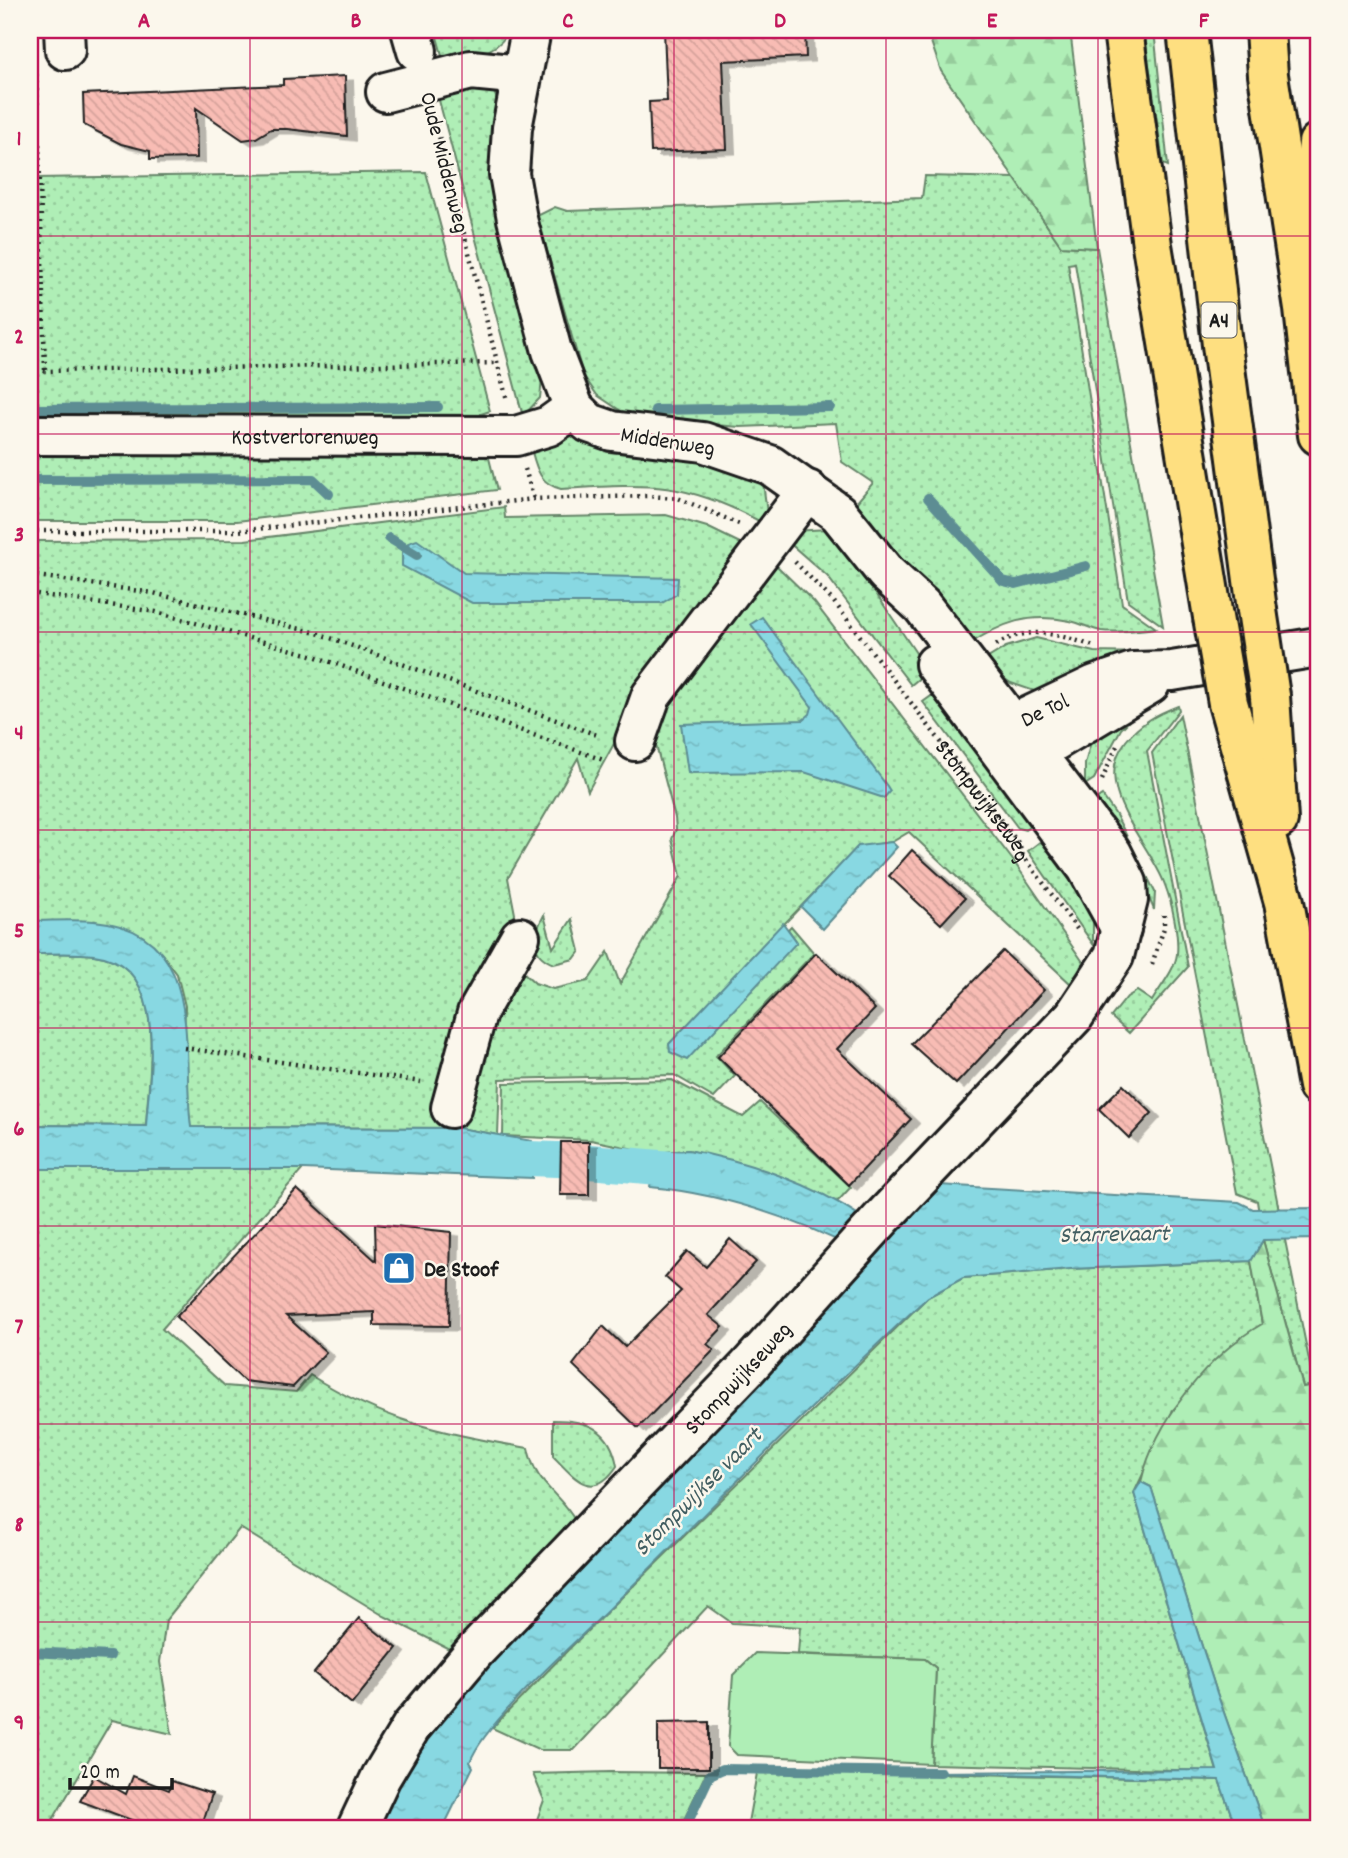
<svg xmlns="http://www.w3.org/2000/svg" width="1348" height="1858" font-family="Dekko,sans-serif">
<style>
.grass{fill:url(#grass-dots);stroke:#668569;stroke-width:2}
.forest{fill:url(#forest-firs);stroke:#668569;stroke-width:2}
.garden{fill:#afeeb6;stroke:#668569;stroke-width:2}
.water{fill:url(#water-ripples);stroke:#5d8d93;stroke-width:2}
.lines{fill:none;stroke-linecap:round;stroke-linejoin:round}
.stream{stroke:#5d8d93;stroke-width:10}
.canal{stroke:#88d8e2;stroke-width:35}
.building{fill:url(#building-back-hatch);stroke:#1c1c1c;stroke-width:2;filter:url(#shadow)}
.minor-casing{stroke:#1c1c1c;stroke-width:44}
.highway-casing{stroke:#1c1c1c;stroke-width:44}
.path{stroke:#1c1c1c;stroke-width:4.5;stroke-dasharray:2 5;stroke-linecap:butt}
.minor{stroke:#fbf7ec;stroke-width:38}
.highway{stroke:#fedf80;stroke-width:38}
.highway-bridge-casing{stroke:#1c1c1c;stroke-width:44;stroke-linecap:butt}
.highway-bridge{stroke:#fedf80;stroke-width:38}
.grid{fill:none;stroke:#c2185b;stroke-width:2;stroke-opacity:0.55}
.labels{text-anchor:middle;stroke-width:5;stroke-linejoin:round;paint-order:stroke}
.shield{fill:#fbf7ec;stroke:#5f5e5a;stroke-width:2}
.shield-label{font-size:21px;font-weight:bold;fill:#1c1c1c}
.street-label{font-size:23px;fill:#1c1c1c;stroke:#fbf7ec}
.poi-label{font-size:23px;font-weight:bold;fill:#1c1c1c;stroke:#fbf7ec;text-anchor:start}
.water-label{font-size:24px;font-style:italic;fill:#425e61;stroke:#fbf7ec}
.neatline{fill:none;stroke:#c2185b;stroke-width:2.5}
.grid-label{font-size:23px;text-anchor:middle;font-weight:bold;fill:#c2185b}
</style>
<defs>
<pattern id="grass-dots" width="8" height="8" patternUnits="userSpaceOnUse" patternTransform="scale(1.75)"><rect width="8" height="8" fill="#afeeb6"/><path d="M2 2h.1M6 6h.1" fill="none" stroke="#96cc9c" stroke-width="1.8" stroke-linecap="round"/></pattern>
<pattern id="forest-firs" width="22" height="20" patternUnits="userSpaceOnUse" patternTransform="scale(1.75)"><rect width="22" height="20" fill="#afeeb6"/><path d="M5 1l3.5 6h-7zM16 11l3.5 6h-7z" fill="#96cc9c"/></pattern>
<pattern id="water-ripples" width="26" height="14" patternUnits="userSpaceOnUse" patternTransform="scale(1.75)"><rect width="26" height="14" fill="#88d8e2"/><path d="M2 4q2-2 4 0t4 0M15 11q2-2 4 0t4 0" fill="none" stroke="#75b9c1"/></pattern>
<pattern id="building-back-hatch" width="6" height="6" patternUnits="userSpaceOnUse" patternTransform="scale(1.75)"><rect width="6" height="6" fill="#f8bcb4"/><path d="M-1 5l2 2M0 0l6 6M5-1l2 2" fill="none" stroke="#d4a19a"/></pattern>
<filter id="shadow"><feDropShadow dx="8" dy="4.5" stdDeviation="0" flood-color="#0004"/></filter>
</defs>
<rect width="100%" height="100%" fill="#fbf7ec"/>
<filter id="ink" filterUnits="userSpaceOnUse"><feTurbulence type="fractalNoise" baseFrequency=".0143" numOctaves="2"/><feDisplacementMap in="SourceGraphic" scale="14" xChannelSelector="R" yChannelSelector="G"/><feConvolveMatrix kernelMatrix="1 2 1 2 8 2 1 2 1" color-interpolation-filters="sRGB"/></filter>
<g filter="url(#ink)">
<g class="grass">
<path d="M435 30H509C499 55 468 56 444 62Z"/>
<path d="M1144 30H1154L1168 166 1163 164Z"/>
<path d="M492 88 497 99 494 127 500 222 542 379 540 398 525 414 522 413 436 89Z"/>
<path d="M33 151 35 178 426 172 490 411 481 414 482 422 30 423V152Z"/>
<path d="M925 176 1015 178 1061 246 1097 248 1163 626 1128 601 1075 263 1068 264 1122 604 1156 628C1137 630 1119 633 1101 631 1090 629 1081 623 1070 621 1029 612 1001 623 968 645L856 503 873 483 842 462 836 423 740 427 650 420 624 413 597 395 583 375 537 216 555 207 567 211 922 198Z"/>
<path d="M574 436 608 452 715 462 763 482 767 513 761 522C683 480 646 484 561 489 541 484 537 471 532 452L564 437Z"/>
<path d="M30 449 487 450 497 490 237 521H30Z"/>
<path d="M504 507 505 518 666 515 707 527 744 545 621 731 588 791 578 758 508 878 515 914 509 936 517 962 523 972 535 983 553 989 588 981 608 952 620 984 681 876 672 839 676 829 675 818 653 734 682 680 775 564 814 602 1012 859 1083 962 1072 985 909 832 892 842 858 847 669 1044 797 942 788 929 791 926 814 953 716 1056 735 1076 714 1098 674 1075 500 1079 498 1135 459 1128 190 1127 184 1048 185 1006 177 974 162 954 142 936 95 921H30V541L245 540Z"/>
<path d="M828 529 847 550 928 671 911 685 827 576 786 540 793 531Z"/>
<path d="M1036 638 1094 652 1147 653 1037 692 1011 683 980 663 1006 647Z"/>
<path d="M941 689 1040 819 1025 830 1018 828 923 702Z"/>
<path d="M1178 706 1179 710 1147 751 1188 967 1129 1033 1111 1017 1127 997 1137 991 1152 1001C1160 987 1175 970 1177 954 1179 935 1172 903 1165 885 1149 841 1089 788 1126 741 1140 723 1157 714 1178 706Z"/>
<path d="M1137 713 1121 729 1094 779 1085 785V764L1093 734Z"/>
<path d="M1180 715 1314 1385 1303 1387 1263 1240 1257 1201 1237 1193 1152 753Z"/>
<path d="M1102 795 1116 815 1155 892 1154 910 1144 885 1089 804Z"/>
<path d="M1050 834 1093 912V944L1028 851Z"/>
<path d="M544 915 553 948 572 919 580 951 574 959 554 964C528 954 533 935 544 915Z"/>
<path d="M30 954C51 954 74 952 94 955 171 964 148 1074 146 1126L30 1125Z"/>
<path d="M672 1080 743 1117 760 1102 851 1187 837 1202 771 1174 689 1150 654 1153 591 1140 503 1136 504 1083Z"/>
<path d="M30 1169H303L162 1329 225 1386 296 1392 310 1375C383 1421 444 1434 528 1448 536 1487 558 1490 576 1522L453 1651 384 1616 240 1528 166 1620 160 1662 172 1734 112 1720 48 1828H30Z"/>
<path d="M1251 1261 1262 1324 1224 1352 1173 1410 1134 1493 1217 1771 931 1764 936 1668 925 1659 798 1654 800 1627 732 1623 708 1606 574 1750H540L492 1728 569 1649 928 1297 963 1278 1070 1269Z"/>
<path d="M553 1420C587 1420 611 1429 617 1466 593 1502 575 1479 553 1456Z"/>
<path d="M611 1772 706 1773 680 1828H534L544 1800 533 1774Z"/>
<path d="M757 1773H930L1219 1780 1236 1828H747Z"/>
</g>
<g class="forest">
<path d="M927 30H1070L1097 248 1061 246 941 71Z"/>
<path d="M1263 1240 1303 1387 1314 1385 1318 1406V1828H1265L1217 1693 1151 1487 1141 1482C1155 1422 1209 1354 1262 1324L1251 1261Z"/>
</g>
<path class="garden" d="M755 1653 925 1659 936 1668 931 1764 737 1755 728 1746 733 1675Z"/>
<g class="water">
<path d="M417 540 464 573 678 578 677 594 662 603H472L402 566V552L408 543Z"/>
<path d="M762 617 887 786 890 791 884 798 804 772 688 773 681 724 803 720 810 714 812 707 751 624Z"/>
<path d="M892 842 897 847 823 929 801 907 858 846Z"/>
<path d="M30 921C51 921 73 919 94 921 207 931 181 1048 191 1127L459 1128 532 1141V1178L303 1169H30V1125L146 1126C149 1074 170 964 94 955 73 952 51 954 30 954Z"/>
<path d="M783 923 797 942 687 1060 670 1052 669 1044Z"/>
<path d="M688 1150C747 1161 813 1184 862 1217L939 1185 1239 1202 1253 1209 1318 1208V1239L1263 1240 1251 1261 1070 1269 963 1278 928 1297C816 1400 709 1510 601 1617 569 1648 483 1725 470 1762L473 1767 443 1828H375C425 1711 522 1621 610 1531 697 1441 784 1351 872 1261L870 1256C803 1222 725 1194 650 1187L654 1153Z"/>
<path d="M1141 1482 1151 1487 1217 1693 1265 1828H1236L1219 1780 930 1772 1217 1770 1134 1493Z"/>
</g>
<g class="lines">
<g class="stream">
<path d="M30 409 438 407"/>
<path d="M655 410 830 407"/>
<path d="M30 480 313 479 329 494"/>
<path d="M928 498 1003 581 1016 584 1086 566"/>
<path d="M389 538 417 555"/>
<path d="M30 1652 110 1656"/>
<path d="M685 1828 710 1775 723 1769 941 1772"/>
</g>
<path class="canal" d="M485 1157 571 1160 701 1171"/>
</g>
<g class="building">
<path d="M664 30H805L806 57 723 61 727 149 651 152 649 102 667 101Z"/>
<path d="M345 76 347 136 287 129H271L256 138 243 140 196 108 197 158 150 159V151L121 144 84 125 83 94 283 85V79Z"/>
<path d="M912 850 965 898 941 924 889 876Z"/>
<path d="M1003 951 1044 990 956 1084 911 1044Z"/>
<path d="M816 953 875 1009 837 1049 911 1119 849 1185 718 1057Z"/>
<path d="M1123 1085 1152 1113 1129 1138 1099 1109Z"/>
<path d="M561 1142H589V1195H560Z"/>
<path d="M297 1189 376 1261 375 1224 451 1232 449 1326 374 1325V1312L286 1316 326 1352 293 1387 244 1381 176 1317Z"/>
<path d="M730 1239 756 1262 708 1315 723 1327 707 1344 714 1350 638 1428 573 1365 603 1326 625 1347 681 1291 665 1277 687 1251 706 1267Z"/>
<path d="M359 1618 397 1648 352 1704 314 1673Z"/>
<path d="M709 1722V1768H658V1723Z"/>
<path d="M94 1776 126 1794 133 1776 169 1790 172 1781 212 1794 201 1828H153L80 1801Z"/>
</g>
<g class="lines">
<defs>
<g id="minor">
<path d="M64 30 65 50"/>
<path d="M411 30 417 51"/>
<path d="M386 92 471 70 522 75"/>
<path id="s2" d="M30 435 516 436 549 426 574 408"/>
<path d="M935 664 1087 868 1121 929"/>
<path d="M635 741 651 696 808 490"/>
<path id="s3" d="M1002 747 1013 724 1095 685 1133 672 1172 671 1318 647"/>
<path d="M1009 752 1035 753 1150 684"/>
<path d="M451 1108 477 1013 520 937"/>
<path id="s4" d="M357 1828 381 1777 411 1727 475 1651 748 1367 882 1218 1074 1016 1114 956 1128 900 1127 883 1112 853 922 606 886 573 838 513 770 465 703 442 612 431 589 423 574 408 552 351 517 219 509 174 512 128 531 30"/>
</g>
<g id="highway">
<path d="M1123 30 1152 245 1213 617"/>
<path d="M1187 30 1222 345 1257 610"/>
<path d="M1265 30 1268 75 1304 309 1318 435"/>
<path d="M1309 248 1318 143"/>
<path d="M1270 696 1278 820"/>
<path d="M1228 703 1284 902 1318 1086"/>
</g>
</defs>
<use href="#minor" class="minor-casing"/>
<use href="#highway" class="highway-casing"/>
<g class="path">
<path d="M434 117 507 400"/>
<path d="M30 144H39L36 73"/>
<path d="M39 144 45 371"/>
<path d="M30 368 45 371 498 363"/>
<path d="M525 469 534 499"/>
<path d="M30 531H237L534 499 647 496 678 498 739 524"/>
<path id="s1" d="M795 562 834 602 1019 844 1022 854 1077 929"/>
<path d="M30 575 153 593 317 633 600 736"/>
<path d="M30 593 156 612 311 655 606 761"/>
<path d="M996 645C1030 624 1059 635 1094 646"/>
<path d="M1102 780 1117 746"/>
<path d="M1152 964 1164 928V915"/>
<path d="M184 1048 421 1082"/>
</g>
<use href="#minor" class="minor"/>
<use href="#highway" class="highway"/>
<defs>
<g id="highway-bridge">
<path d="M1257 610 1270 696"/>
<path d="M1213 617 1228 703"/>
</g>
</defs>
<use href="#highway-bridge" class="highway-bridge-casing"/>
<use href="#highway-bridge" class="highway-bridge"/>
</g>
</g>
<path class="grid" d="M250 30V1828M462 30V1828M674 30V1828M886 30V1828M1098 30V1828M30 236H1318M30 434H1318M30 632H1318M30 830H1318M30 1028H1318M30 1226H1318M30 1424H1318M30 1622H1318"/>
<defs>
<symbol id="shop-square" viewBox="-11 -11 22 22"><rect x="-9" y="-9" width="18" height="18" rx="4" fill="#1f6fb2" stroke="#fbf7ec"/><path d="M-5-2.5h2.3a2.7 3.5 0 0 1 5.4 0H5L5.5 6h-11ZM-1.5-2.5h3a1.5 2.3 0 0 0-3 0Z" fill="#fff"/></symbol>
</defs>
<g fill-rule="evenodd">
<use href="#shop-square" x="380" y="1249" width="38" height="38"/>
</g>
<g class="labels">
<rect class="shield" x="1201.5" y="302.5" width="35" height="35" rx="5"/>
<g class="shield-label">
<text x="1219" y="327">A4</text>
</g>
<g class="street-label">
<text transform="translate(446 162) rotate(76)" y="8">Oude Middenweg</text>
<text dy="8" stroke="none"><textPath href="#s2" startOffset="275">Kostverlorenweg</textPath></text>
<text transform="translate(668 440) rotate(9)" y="8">Middenweg</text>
<text dy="8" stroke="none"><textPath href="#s3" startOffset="60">De Tol</textPath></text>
<text dy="8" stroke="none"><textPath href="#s1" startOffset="304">Stompwijkseweg</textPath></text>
<text dy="8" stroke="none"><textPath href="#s4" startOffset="593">Stompwijkseweg</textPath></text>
</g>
<g class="poi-label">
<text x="424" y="1276">De Stoof</text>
</g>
<g class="water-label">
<text transform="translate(1114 1233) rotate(-1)" y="8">Starrevaart</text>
<text transform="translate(697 1491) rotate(-45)" y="8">Stompwijkse vaart</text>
</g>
</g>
<rect width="1348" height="1858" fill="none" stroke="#fbf7ec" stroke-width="77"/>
<path d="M70 1778v10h102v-10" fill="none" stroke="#1c1c1c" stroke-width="3.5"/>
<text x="80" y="1778" font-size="21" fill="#1c1c1c" stroke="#fbf7ec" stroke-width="5" paint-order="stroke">20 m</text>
<rect x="38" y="38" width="1272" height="1782" class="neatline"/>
<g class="grid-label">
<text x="144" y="27">A</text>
<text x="356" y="27">B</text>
<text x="568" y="27">C</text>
<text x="780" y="27">D</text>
<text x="992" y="27">E</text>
<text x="1204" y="27">F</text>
<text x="19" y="145">1</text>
<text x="19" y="343">2</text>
<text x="19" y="541">3</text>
<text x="19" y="739">4</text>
<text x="19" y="937">5</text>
<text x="19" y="1135">6</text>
<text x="19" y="1333">7</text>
<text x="19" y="1531">8</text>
<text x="19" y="1729">9</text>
</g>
</svg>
